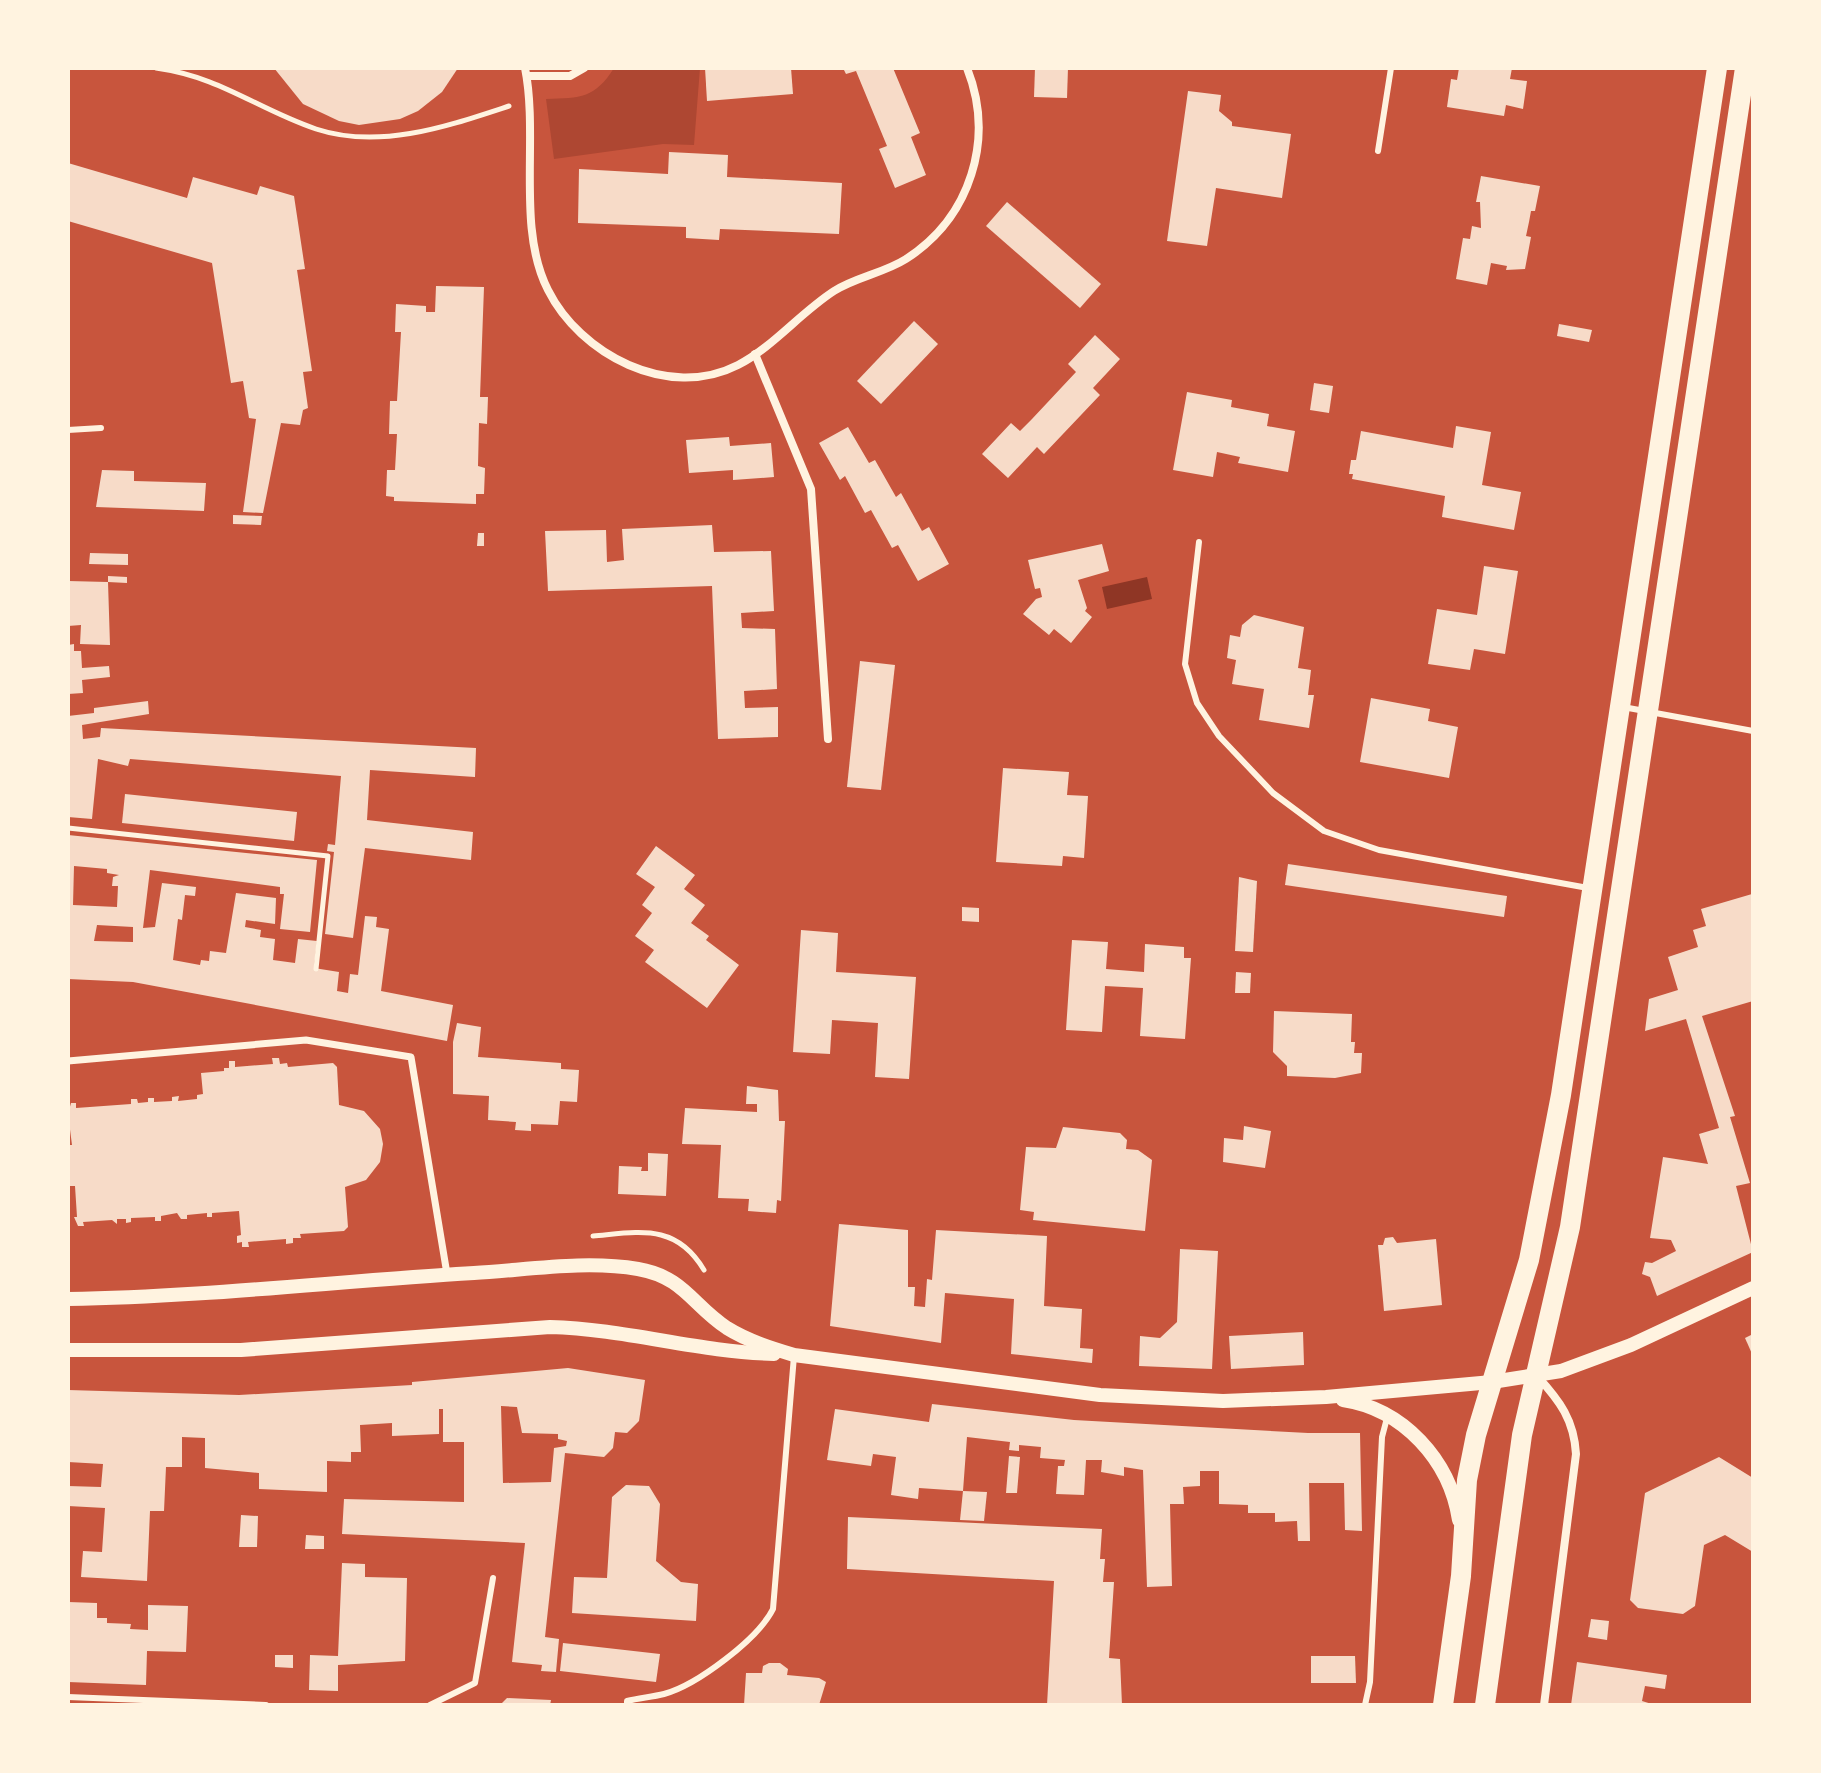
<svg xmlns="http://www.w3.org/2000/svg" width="1821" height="1773" font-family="'Public Sans',sans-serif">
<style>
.green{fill:#ae4732}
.water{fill:#8f3625}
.building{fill:#f7dbc8;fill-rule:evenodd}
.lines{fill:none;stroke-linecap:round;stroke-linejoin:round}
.path{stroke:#fff3e0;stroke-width:5}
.service{stroke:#fff3e0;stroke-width:6}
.pedestrian{stroke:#fff3e0;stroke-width:7}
.minor{stroke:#fff3e0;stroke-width:8}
.tertiary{stroke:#fff3e0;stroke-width:14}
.primary{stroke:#fff3e0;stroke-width:20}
</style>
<rect width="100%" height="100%" fill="#c8553d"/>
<path class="green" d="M614 68H700L694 145 663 144 554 159 546 99C581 98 595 98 614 68Z"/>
<path class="water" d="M1147 577 1152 599 1107 609 1102 587Z"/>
<g class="building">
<path d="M274 68H458L442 92 418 111 400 119 359 125 339 121 303 104Z"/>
<path d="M705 68H791L793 94 707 101Z"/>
<path d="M843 68H893L920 133 911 137 926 175 895 188 879 149 887 146 856 71 846 74Z"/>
<path d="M1035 68H1068L1067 98 1034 97Z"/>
<path d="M1459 68H1512L1510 79 1527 81 1523 109 1506 105 1504 116 1447 107 1451 79 1457 80Z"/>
<path d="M1188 91 1221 95 1219 111 1232 122V126L1291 134 1282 198 1216 188 1207 246 1167 241Z"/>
<path d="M669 152 728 155 727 177 842 183 839 234 720 229 719 240 686 238V227L578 223 579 169 668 174Z"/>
<path d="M68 163 187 198 193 177 257 195 260 186 294 196 305 269 297 270 312 371 303 372 308 408 303 410 300 425 281 423 263 513 243 512 256 419 249 418 243 381 231 383 212 263 68 221Z"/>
<path d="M1481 176 1540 186 1535 211H1531L1529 222 1526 236 1531 237 1525 269 1506 270 1507 266 1491 263 1487 285 1456 279 1463 238 1470 239 1472 226 1481 228 1480 202H1476Z"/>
<path d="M1007 202 1101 284 1080 308 986 226Z"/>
<path d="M436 286 484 287 480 397H488L487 424 479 423 478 466 485 468 484 494H476V504L394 501V497L386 496 387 470H395L397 434H389L390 401H397L401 332H395L396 304 426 306V312H435Z"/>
<path d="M914 321 938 344 881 404 857 381Z"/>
<path d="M1559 324 1592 330 1589 342 1557 336Z"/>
<path d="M1095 335 1120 359 1093 388 1100 395 1044 454 1037 447 1008 478 982 454 1011 423 1020 431 1032 419 1076 372 1068 364Z"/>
<path d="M1314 383 1333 386 1329 413 1310 410Z"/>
<path d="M1187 392 1232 400 1231 407 1269 414 1267 426 1295 431 1288 472 1238 463 1240 457 1217 452 1213 477 1173 470Z"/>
<path d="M1456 426 1491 432 1482 485 1521 492 1514 530 1442 517 1445 496 1352 479 1353 474H1349L1351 460H1356L1361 431 1453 448Z"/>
<path d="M848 427 869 463 875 460 896 497 901 493 922 531 929 527 949 564 918 581 898 545 892 548 871 510 865 513 845 476 840 480 819 443Z"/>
<path d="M729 437 730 446 771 443 774 477 733 480V470L689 473 686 440Z"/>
<path d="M102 470 134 471V481L206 483 204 511 96 507Z"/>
<path d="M233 515 262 516 261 525 233 524Z"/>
<path d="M712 525 714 552 771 551 774 611 741 613 742 628 775 629 777 689 744 691 745 708 778 707V737L718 739 712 586 548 591 545 531 606 530 607 562 624 560 622 529Z"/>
<path d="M478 533H484V546H477Z"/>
<path d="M1102 544 1109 571 1078 580 1087 608 1085 611 1092 617 1071 643 1054 629 1049 635 1023 614 1036 599 1042 597 1040 588 1035 589 1028 560Z"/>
<path d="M90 553 128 554V565L89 564Z"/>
<path d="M1484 566 1518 571 1505 654 1474 649 1470 670 1428 664 1437 609 1477 615Z"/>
<path d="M108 576 127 577V583L108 582Z"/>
<path d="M68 581 108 582 110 645 80 644 81 625 68 626Z"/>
<path d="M1254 615 1304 627 1298 668 1311 670 1308 695H1314L1309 728 1259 720 1264 689 1232 684 1236 660 1227 658 1230 635 1240 637 1242 625Z"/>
<path d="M74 644V651H81L82 668 109 666 110 677 82 680 83 693 68 694V645Z"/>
<path d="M860 661 895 665 881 790 847 787Z"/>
<path d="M1371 698 1430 709 1428 721 1458 727 1449 778 1360 762Z"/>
<path d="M148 701 149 714 82 725 83 739 100 737 101 728 476 748 475 777 370 770 367 820 473 832 471 860 365 848 353 938 325 934 334 852 327 851 328 844 335 845 341 776 130 759 128 766 98 759 92 819 68 817V716L94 713V708Z"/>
<path d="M1003 768 1069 772 1067 795 1088 796 1084 858 1063 856 1062 866 996 862Z"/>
<path d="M125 794 297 812 294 841 122 823Z"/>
<path d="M68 835 317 860 310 932 280 929 284 894H280V887L150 870 143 928 155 927 162 883 196 887 195 896 185 895 182 920 178 919 173 960 200 965 201 960 209 961 210 951 226 953 236 893 276 898 275 924 246 920 245 927 261 930 260 937 275 939 273 960 295 963 298 939 317 941 314 968 339 972 337 991 348 993 350 974 358 975 365 916 377 917 376 927 389 929 381 991 453 1005 447 1041 133 982 68 979ZM74 866 107 869V873L119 875 113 877 112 886H118L117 907 73 905ZM97 925 133 927V942L94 941Z"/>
<path d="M656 846 695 875 684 889 705 905 691 923 709 936 706 940 739 965 707 1008 645 962 654 950 635 936 652 913 642 905 655 887 636 874Z"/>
<path d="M1288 864 1507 896 1504 917 1285 885Z"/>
<path d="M1239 877 1257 881 1253 952 1235 951Z"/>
<path d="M1752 894 1753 1001 1702 1016 1735 1116 1730 1117 1750 1183 1736 1186 1753 1252 1657 1296 1650 1277 1642 1274 1645 1262 1652 1263 1676 1251 1671 1240 1650 1238 1663 1157 1708 1164 1699 1134 1719 1128 1686 1019 1645 1031 1649 999 1678 990 1668 957 1698 947 1693 930 1706 926 1701 909Z"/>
<path d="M962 907 979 908V922L962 921Z"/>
<path d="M801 930 838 933 836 972 916 977 909 1079 875 1077 878 1023 832 1020 830 1054 793 1052Z"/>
<path d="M1072 940 1108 942 1106 969 1144 972 1145 944 1184 947V958H1191L1185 1039 1140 1036 1143 988 1105 986 1102 1032 1066 1030Z"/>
<path d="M1236 972 1251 973 1250 993H1235Z"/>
<path d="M1274 1011 1352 1014 1351 1042H1355L1354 1053H1362L1361 1073 1335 1078 1287 1076V1066L1273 1052Z"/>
<path d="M457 1023 481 1027 478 1057 561 1063V1069L579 1070 577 1102 560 1101 558 1125 531 1124V1131L515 1130 516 1122 488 1120 489 1096 453 1094V1042Z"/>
<path d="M272 1058H279L280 1064 287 1063 288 1067 333 1063 337 1067 339 1105 364 1111 380 1129 383 1144 380 1162 366 1180 345 1187 348 1227 344 1231 300 1234 301 1238H293V1243L286 1244V1239L248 1242 249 1247H242V1242L237 1243V1236L241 1235 239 1211 212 1213V1217H207V1213L187 1215V1219H181L177 1213 161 1216V1221H155V1217L131 1218V1222L126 1223V1219H117V1224L112 1220 83 1222 84 1226H78L74 1217H77L75 1186H68V1145H72L68 1114 71 1103H76V1108L131 1104V1099H137L138 1103 148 1102V1098H154V1102L172 1101V1097L179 1096 178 1101 197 1099V1095L203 1094 201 1073 224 1071V1068H229V1061H235V1067L273 1064Z"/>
<path d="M747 1086 778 1090 779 1121H785L781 1201 777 1200 776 1213 748 1211 749 1199 718 1198 721 1145 682 1144 685 1108 757 1112V1104H746Z"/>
<path d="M1244 1126 1271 1131 1265 1168 1223 1162 1224 1138 1243 1140Z"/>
<path d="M1063 1127 1120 1133 1127 1140 1126 1149 1138 1150 1152 1160 1145 1231 1033 1220 1034 1212 1020 1210 1026 1147 1056 1148Z"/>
<path d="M648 1153 668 1154 666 1196 618 1194 619 1166 642 1167 641 1171H648Z"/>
<path d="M839 1224 908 1230V1287H915L914 1306 925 1307 927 1279 932 1280 936 1230 1047 1236 1044 1306 1082 1309 1080 1348 1093 1349 1092 1363 1011 1354 1014 1299 945 1293 941 1343 830 1326Z"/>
<path d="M1393 1237 1397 1243 1436 1239 1442 1305 1384 1311 1378 1245H1383L1385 1238Z"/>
<path d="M1180 1249 1218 1251 1212 1369 1139 1366 1140 1336 1160 1338 1177 1322Z"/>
<path d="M1303 1332 1304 1365 1231 1369 1229 1336Z"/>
<path d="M1753 1334V1356L1745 1338Z"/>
<path d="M568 1368 645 1380 639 1421 627 1433 615 1432 613 1448 604 1457 565 1453 545 1637 559 1639 556 1672 541 1671 542 1665 512 1662 525 1543 342 1534 344 1499 464 1502V1442H443V1409H439V1434L392 1436V1423L360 1425 361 1452H351V1462L327 1461V1492L259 1489V1473L205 1468V1438L182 1437V1467H166L164 1511H150L147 1581 81 1577 83 1551 102 1552 105 1508 68 1506V1486L101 1487 103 1464 68 1462V1390L239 1395 412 1385V1382ZM501 1406 517 1407 522 1433 558 1434V1439L567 1441 566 1446 554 1448 551 1482 503 1483Z"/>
<path d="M932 1404 1074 1420 1308 1433H1360L1362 1531 1345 1530 1344 1483H1309L1310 1541H1298L1297 1521 1275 1522V1513H1248V1505L1219 1504V1471H1200V1486L1183 1487 1184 1504H1170L1172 1586 1147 1587 1143 1470 1124 1467V1476L1101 1472 1102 1460H1086L1084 1495 1056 1494 1058 1466H1064L1065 1460 1040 1458 1041 1447 1019 1445V1451L1009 1450 1010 1442 967 1437 963 1491 919 1488 918 1499 891 1495 896 1457 873 1454 871 1466 827 1460 835 1409 929 1422Z"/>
<path d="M1009 1456 1020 1457 1017 1493H1006Z"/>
<path d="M1719 1457 1753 1478V1552L1725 1535 1704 1545 1695 1606 1683 1614 1638 1608 1630 1600 1645 1493Z"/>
<path d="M626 1485 649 1486 660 1504 656 1561 681 1582 698 1584 696 1621 572 1613 574 1577 607 1578 612 1497Z"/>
<path d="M963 1491 987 1492 984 1521 960 1520Z"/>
<path d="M241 1515 258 1516 257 1547H239Z"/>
<path d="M848 1517 1102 1529 1100 1559H1105L1103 1582H1114L1109 1658 1120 1659 1122 1705H1047L1054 1581 847 1569Z"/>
<path d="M306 1535 324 1536V1549H305Z"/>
<path d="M342 1563 365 1564V1577L407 1578 405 1661 338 1665V1691L309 1690 310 1655 338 1656Z"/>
<path d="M68 1602 97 1603V1618H107V1623L131 1624 130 1629 148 1630V1605L188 1606 186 1652 147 1651 146 1685 68 1682Z"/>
<path d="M1591 1619 1609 1621 1607 1640 1588 1637Z"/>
<path d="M563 1643 660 1654 656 1682 560 1671Z"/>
<path d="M275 1655H293V1668L275 1667Z"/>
<path d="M1311 1656H1355L1356 1683H1311Z"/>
<path d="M1577 1662 1667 1675 1665 1689 1645 1686 1642 1701 1655 1705H1571Z"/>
<path d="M769 1663H780L788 1669 787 1675 819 1678 826 1682 819 1705H744L746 1673H762L763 1666Z"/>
<path d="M507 1698 551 1700 550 1705H500Z"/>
</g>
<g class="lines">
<g class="path">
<path d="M156 68C221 77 257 109 316 129 380 150 448 126 509 106"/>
<path d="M68 828 328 856 316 969"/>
<path d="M593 1236C640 1232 676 1223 704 1270"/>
</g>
<g class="service">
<path d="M1378 151 1391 68"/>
<path d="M68 430 101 428"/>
<path d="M1199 542 1185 664 1197 703 1219 736 1273 793 1324 831 1379 850 1588 888"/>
<path d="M1623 707 1753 731"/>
<path d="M68 1697 266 1705"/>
<path d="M430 1705 475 1683 493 1578"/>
<path d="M627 1705V1701C639 1698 652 1697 664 1694 697 1685 758 1639 773 1609L794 1356"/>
<path d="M1365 1705 1370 1682 1382 1437 1387 1418"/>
</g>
<path class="pedestrian" d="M68 1061 306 1040 411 1057 447 1274"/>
<g class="minor">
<path d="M525 68C539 137 516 228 548 290 580 354 668 401 738 365 773 347 800 313 834 291 856 277 884 273 906 259 971 217 995 139 967 68"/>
<path d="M527 76H570L584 68"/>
<path d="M755 354 811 489 828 739"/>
<path d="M1537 1376C1560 1401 1574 1420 1576 1454L1544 1705"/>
</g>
<g class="tertiary">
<path d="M68 1299C204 1297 338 1281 474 1273 527 1270 585 1260 638 1269 684 1277 692 1305 727 1328 748 1341 771 1348 794 1355L1100 1395 1223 1401 1326 1397 1492 1382 1561 1371 1631 1345 1753 1288"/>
<path d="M68 1350H241L550 1327C626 1329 698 1352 774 1354"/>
<path d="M1343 1400C1403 1409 1450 1460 1459 1520"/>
</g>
<g class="primary">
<path d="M1443 1705 1461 1576 1467 1480 1476 1435 1529 1260 1561 1095 1717 68"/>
<path d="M1485 1705 1522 1435 1570 1227 1745 68"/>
</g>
</g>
<rect width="1821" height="1773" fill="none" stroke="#fff3e0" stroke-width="140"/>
</svg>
